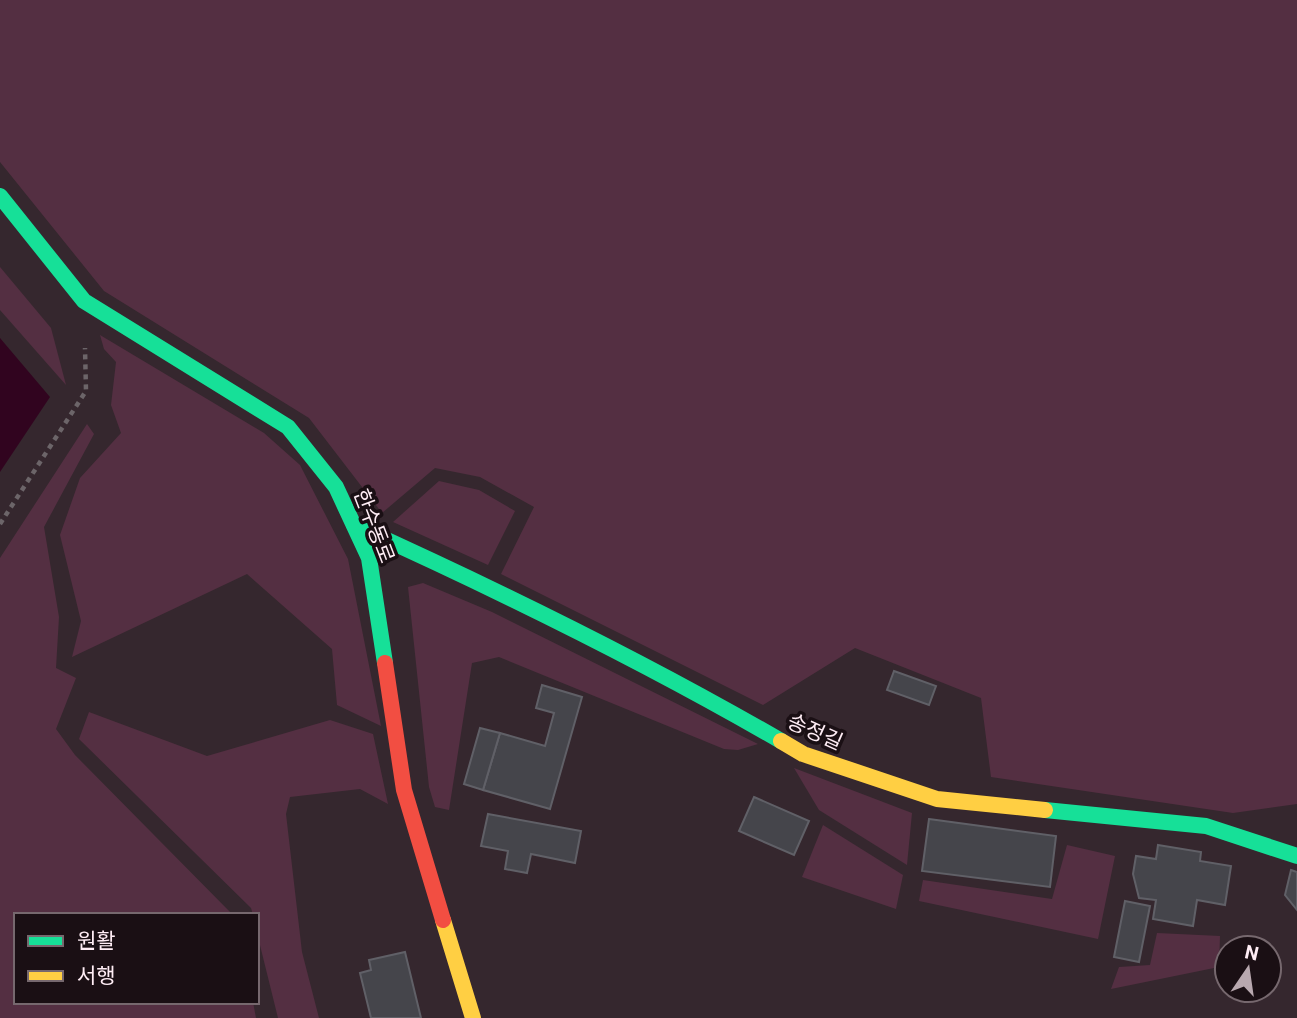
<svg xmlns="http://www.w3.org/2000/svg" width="1297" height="1018" font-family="Roboto,'Noto Sans KR',sans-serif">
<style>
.green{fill:#542f42}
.water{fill:#31041f}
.building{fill:#45454b;stroke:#606067;stroke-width:2}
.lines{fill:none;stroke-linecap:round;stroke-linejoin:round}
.path{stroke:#6c6569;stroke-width:4.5;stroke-dasharray:5 5;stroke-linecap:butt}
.fast{stroke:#16e098;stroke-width:16}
.slow{stroke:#ffcf43;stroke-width:16}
.jam{stroke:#f24e42;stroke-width:16}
.labels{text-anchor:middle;stroke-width:7;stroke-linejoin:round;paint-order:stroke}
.street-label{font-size:21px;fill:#ffedf5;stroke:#1a0f14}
</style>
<rect width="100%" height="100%" fill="#35272e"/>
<g class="green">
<path d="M0 0H1297V804L1233 813 991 777 981 698 855 648 763 705 501 574 534 507 480 477 435 468 382 513 309 418 104 291 0 162Z"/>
<path d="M0 267 51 328 66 385 0 310Z"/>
<path d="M100 335 264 433 300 465 348 559 381 726 337 705 332 649 247 574 72 657 81 621 60 535 80 478 121 433 111 405 116 362 104 349Z"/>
<path d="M87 424 94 434 44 527 59 617 56 668 76 678 56 729 75 755 233 915H16V1002H253L256 1018H0V558Z"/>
<path d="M439 481 479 490 515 511 488 565 393 522Z"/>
<path d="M423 583 492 612 758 744 738 750 724 749 499 657 472 663 449 810 435 807 429 787 408 587Z"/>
<path d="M89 712 207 756 330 720 373 734 388 804 360 789 290 797 286 814 302 952 319 1018H278L257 933V915H253L251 908 79 739Z"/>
<path d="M794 768 912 813 907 865 819 810Z"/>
<path d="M823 825 903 875 896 909 802 877Z"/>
<path d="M1067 845 1115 856 1098 939 919 901 923 880 1052 899Z"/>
<path d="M1157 933 1220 936 1219 967 1111 989 1119 967 1150 965Z"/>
</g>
<path class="water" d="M0 338 50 397 0 472Z"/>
<g class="building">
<path d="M894 671 936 686 929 705 887 690Z"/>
<path d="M542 685 582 697 550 809 483 790 500 733 545 746 554 713 536 708Z"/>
<path d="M480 728 500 733 483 790 464 784Z"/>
<path d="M754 797 809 821 794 855 739 831Z"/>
<path d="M488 814 581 831 575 863 531 854 527 873 505 869 508 851 481 846Z"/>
<path d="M929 819 1056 836 1050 887 922 871Z"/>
<path d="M1158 845 1201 852 1200 861 1231 866 1225 905 1197 900 1193 926 1153 919 1156 900 1139 898 1133 874 1136 856 1156 859Z"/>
<path d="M1291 870 1297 872V910L1285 895Z"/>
<path d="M1125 901 1150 906 1139 962 1114 957Z"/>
<path d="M405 952 421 1018H371L360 973 371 970 369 960Z"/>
</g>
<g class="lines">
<path class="path" d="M0 524 86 391 85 348"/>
<g class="fast">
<path d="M0 196 84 301 288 427 336 487 369 558 385 663"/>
<path d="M354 525C500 591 643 661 781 741"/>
<path d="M1045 810 1206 826 1297 856"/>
</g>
<g class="slow">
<path d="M781 741 803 754 937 799 1045 810"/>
<path d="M443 920 473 1018"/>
</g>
<path class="jam" d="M385 663 404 790 443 920"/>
</g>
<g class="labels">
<g class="street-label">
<text transform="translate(374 526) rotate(69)" y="7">한수동로</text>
<text transform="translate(815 732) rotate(24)" y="7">송정길</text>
</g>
</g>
<rect x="14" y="913" width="245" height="91" fill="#1a0f14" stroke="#76686e" stroke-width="2"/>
<rect x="28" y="936" width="35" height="10" fill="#16e098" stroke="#76686e" stroke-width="2"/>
<text x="77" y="948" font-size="21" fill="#ffedf5">원활</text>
<rect x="28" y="971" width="35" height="10" fill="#ffcf43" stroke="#76686e" stroke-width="2"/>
<text x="77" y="983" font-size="21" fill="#ffedf5">서행</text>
<g transform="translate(1248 969) rotate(13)"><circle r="33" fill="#1a0f14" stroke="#76686e" stroke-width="2"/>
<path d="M0-5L12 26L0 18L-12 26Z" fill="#b8a8af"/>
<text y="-10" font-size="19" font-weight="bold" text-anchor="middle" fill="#ffedf5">N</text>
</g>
</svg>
